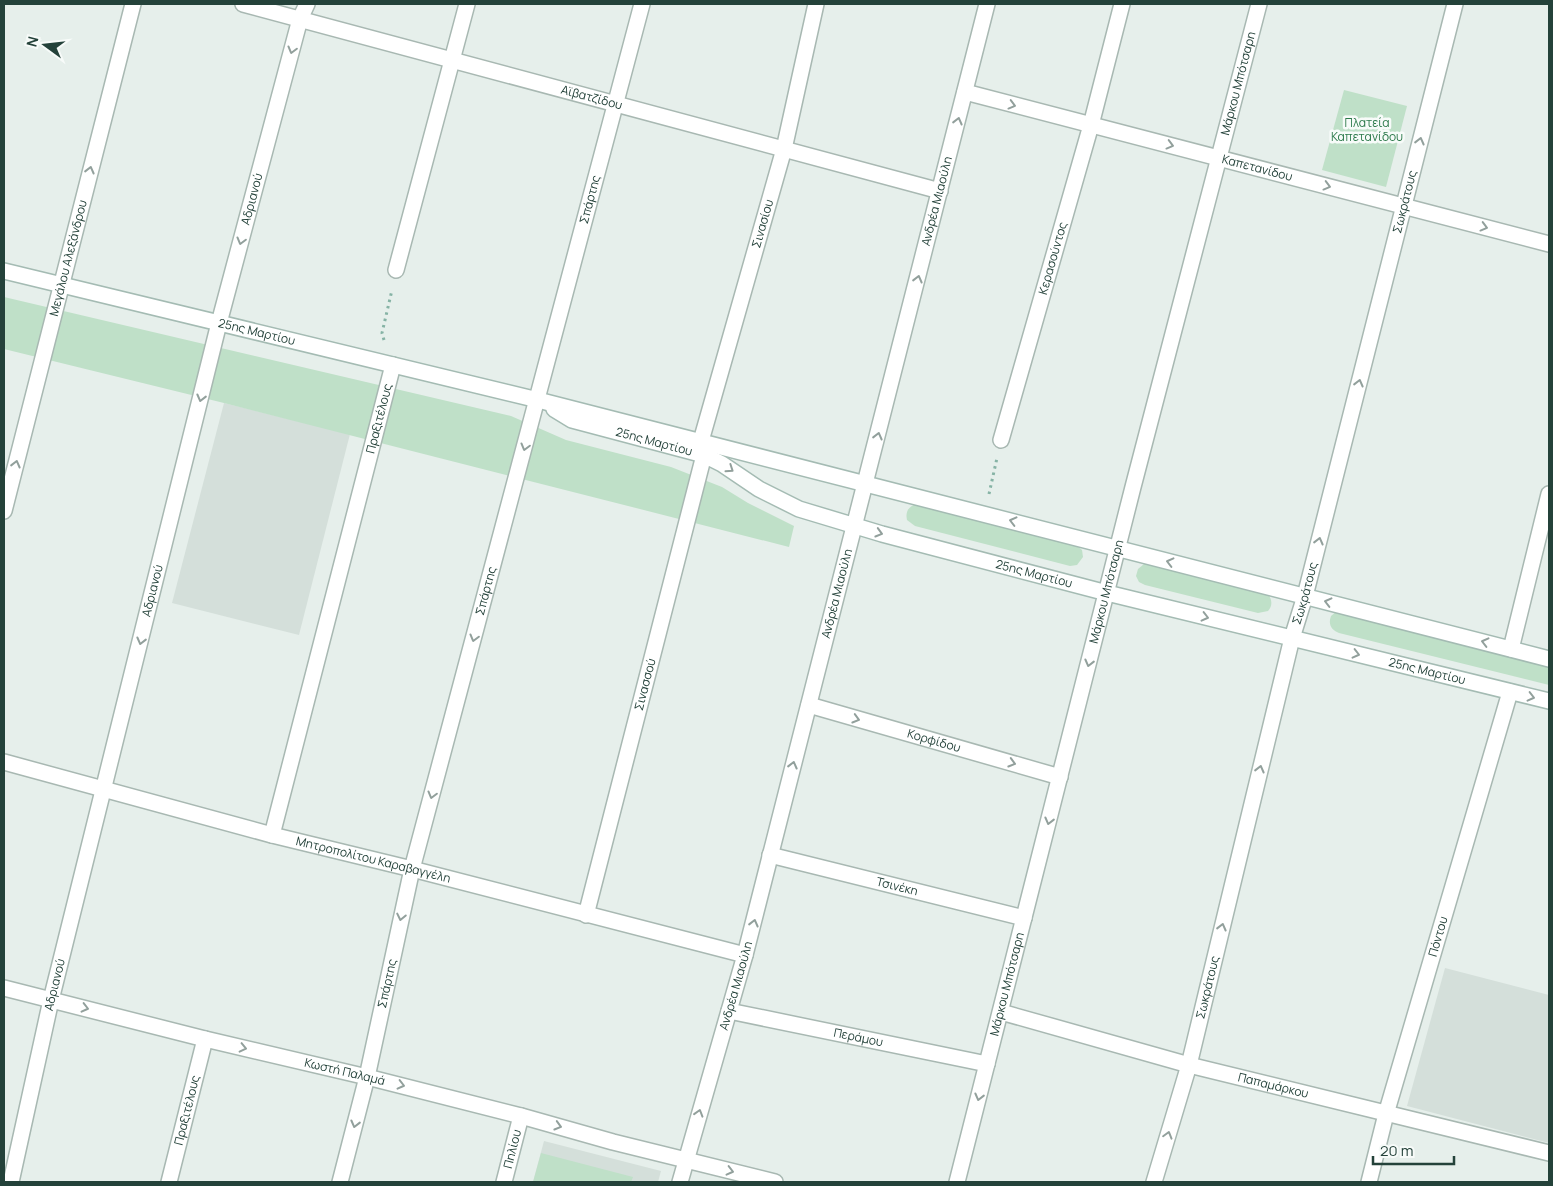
<svg xmlns="http://www.w3.org/2000/svg" width="1553" height="1186" font-family="Manrope,sans-serif">
<style>
.built{fill:#d4dfda}
.green{fill:#bfe0c8}
.lines{fill:none;stroke-linecap:round;stroke-linejoin:round}
.street-casing{stroke:#a8b8b2;stroke-width:18}
.secondary-casing{stroke:#a4bbb3;stroke-width:18}
.path{stroke:#86b3a5;stroke-width:3;stroke-dasharray:2.5 4;stroke-linecap:butt}
.street{stroke:#fff;stroke-width:15}
.secondary{stroke:#fff;stroke-width:15}
.oneway{stroke:#92a09c}
.labels{text-anchor:middle;stroke-width:5;stroke-linejoin:round;paint-order:stroke}
.street-label{font-size:12px;fill:#24423a;stroke:#f7fbf9}
.park-label{font-size:12px;fill:#2d7a4b;stroke:#f7fbf9}
</style>
<rect width="100%" height="100%" fill="#e6efeb"/>
<g class="built">
<path d="M224 403 350 434 299 635 172 603Z"/>
<path d="M1445 968 1549 995V1143L1407 1106Z"/>
<path d="M544 1141 661 1171 658 1182H533Z"/>
</g>
<g class="green">
<path d="M1344 90 1407 106 1386 187 1322 170Z"/>
<path d="M4 297 511 416 566 440 671 467 722 487 748 503 794 526 789 547 224 403 4 349Z"/>
<path d="M917 504 1076 545 1082 550 1083 557 1077 565 1070 566 915 526 907 520C905 511 909 506 917 504Z"/>
<path d="M1144 564H1148L1268 594C1272 600 1273 605 1268 611L1258 613 1145 585 1139 582 1136 576 1138 569Z"/>
<path d="M1337 611 1549 663V685L1339 633C1331 630 1328 624 1331 616Z"/>
<path d="M541 1153 633 1177 631 1182H533Z"/>
</g>
<g class="lines">
<defs>
<g id="street">
<path id="s1" d="M243 4 940 191"/>
<path id="s2" d="M965 92 1549 244"/>
<path d="M396 270 467 4"/>
<path id="s3" d="M1001 440 1091 125 1122 4"/>
<path id="s4" d="M701 441 784 149 816 4"/>
<path id="s5" d="M4 511 133 4"/>
<path d="M1511 649 1549 494"/>
<path id="s6" d="M809 705 1060 777"/>
<path id="s7" d="M4 762 272 835 412 869 745 955"/>
<path id="s8" d="M272 835 393 365"/>
<path id="s9" d="M770 855 1024 918"/>
<path id="s10" d="M586 915 704 455"/>
<path id="s11" d="M4 988 205 1039 367 1077 521 1116 613 1142 775 1182"/>
<path id="s12" d="M729 1011 987 1064"/>
<path id="s13" d="M1001 1012 1189 1065 1549 1153"/>
<path id="s14" d="M11 1182 51 1000 219 323 300 19 307 4"/>
<path id="s15" d="M169 1182 205 1039"/>
<path id="s16" d="M340 1182 367 1077 412 869 642 4"/>
<path id="s17" d="M504 1182 521 1116"/>
<path id="s18" d="M680 1182 745 955 987 4"/>
<path id="s19" d="M957 1182 1133 487 1259 4"/>
<path id="s20" d="M1154 1182 1189 1065 1292 638 1305 596 1455 4"/>
<path id="s21" d="M1369 1182 1386 1114 1510 692"/>
</g>
<g id="secondary">
<path id="s22" d="M4 271 538 400 1549 659"/>
<path id="s23" d="M554 409 572 420 704 455 722 464 759 489 799 509 882 534 1107 593 1549 701"/>
</g>
</defs>
<use href="#street" class="street-casing"/>
<use href="#secondary" class="secondary-casing"/>
<g class="path">
<path d="M384 340 382 333 392 290"/>
<path d="M989 494 997 458"/>
</g>
<use href="#street" class="street"/>
<use href="#secondary" class="secondary"/>
</g>
<defs><path id="oneway-chevron" d="M-2-3.5L2.5 0L-2 3.5" fill="none" stroke-width="1.6" stroke-linecap="round" stroke-linejoin="round" transform="scale(1.25)"/></defs>
<g class="oneway">
<use href="#oneway-chevron" transform="translate(292 50) rotate(105)"/>
<use href="#oneway-chevron" transform="translate(1012 105) rotate(15)"/>
<use href="#oneway-chevron" transform="translate(958 121) rotate(-76)"/>
<use href="#oneway-chevron" transform="translate(1420 141) rotate(-76)"/>
<use href="#oneway-chevron" transform="translate(1170 145) rotate(15)"/>
<use href="#oneway-chevron" transform="translate(90 170) rotate(-76)"/>
<use href="#oneway-chevron" transform="translate(1327 186) rotate(15)"/>
<use href="#oneway-chevron" transform="translate(1484 227) rotate(15)"/>
<use href="#oneway-chevron" transform="translate(241 241) rotate(105)"/>
<use href="#oneway-chevron" transform="translate(918 279) rotate(-76)"/>
<use href="#oneway-chevron" transform="translate(1359 383) rotate(-76)"/>
<use href="#oneway-chevron" transform="translate(201 398) rotate(104)"/>
<use href="#oneway-chevron" transform="translate(878 436) rotate(-76)"/>
<use href="#oneway-chevron" transform="translate(525 447) rotate(105)"/>
<use href="#oneway-chevron" transform="translate(16 464) rotate(-76)"/>
<use href="#oneway-chevron" transform="translate(730 469) rotate(34)"/>
<use href="#oneway-chevron" transform="translate(1013 521) rotate(-166)"/>
<use href="#oneway-chevron" transform="translate(879 533) rotate(16)"/>
<use href="#oneway-chevron" transform="translate(1319 541) rotate(-76)"/>
<use href="#oneway-chevron" transform="translate(1170 562) rotate(-166)"/>
<use href="#oneway-chevron" transform="translate(1328 602) rotate(-166)"/>
<use href="#oneway-chevron" transform="translate(1205 617) rotate(14)"/>
<use href="#oneway-chevron" transform="translate(474 638) rotate(105)"/>
<use href="#oneway-chevron" transform="translate(141 641) rotate(104)"/>
<use href="#oneway-chevron" transform="translate(1485 642) rotate(-166)"/>
<use href="#oneway-chevron" transform="translate(1356 654) rotate(14)"/>
<use href="#oneway-chevron" transform="translate(1089 663) rotate(104)"/>
<use href="#oneway-chevron" transform="translate(1531 697) rotate(14)"/>
<use href="#oneway-chevron" transform="translate(856 719) rotate(16)"/>
<use href="#oneway-chevron" transform="translate(1012 763) rotate(16)"/>
<use href="#oneway-chevron" transform="translate(793 765) rotate(-76)"/>
<use href="#oneway-chevron" transform="translate(1260 769) rotate(-76)"/>
<use href="#oneway-chevron" transform="translate(432 795) rotate(105)"/>
<use href="#oneway-chevron" transform="translate(1049 821) rotate(104)"/>
<use href="#oneway-chevron" transform="translate(401 917) rotate(102)"/>
<use href="#oneway-chevron" transform="translate(754 923) rotate(-76)"/>
<use href="#oneway-chevron" transform="translate(1222 927) rotate(-76)"/>
<use href="#oneway-chevron" transform="translate(85 1008) rotate(14)"/>
<use href="#oneway-chevron" transform="translate(243 1048) rotate(13)"/>
<use href="#oneway-chevron" transform="translate(401 1085) rotate(14)"/>
<use href="#oneway-chevron" transform="translate(979 1097) rotate(104)"/>
<use href="#oneway-chevron" transform="translate(699 1113) rotate(-73)"/>
<use href="#oneway-chevron" transform="translate(355 1124) rotate(104)"/>
<use href="#oneway-chevron" transform="translate(558 1126) rotate(16)"/>
<use href="#oneway-chevron" transform="translate(1168 1135) rotate(-74)"/>
<use href="#oneway-chevron" transform="translate(730 1171) rotate(14)"/>
</g>
<g class="labels">
<g class="street-label">
<text dy="4" stroke="none"><textPath href="#s19" startOffset="1134">Μάρκου Μπότσαρη</textPath></text>
<text dy="4" stroke="none"><textPath href="#s1" startOffset="361">Αϊβατζίδου</textPath></text>
<text dy="4" stroke="none"><textPath href="#s2" startOffset="302">Καπετανίδου</textPath></text>
<text dy="4" stroke="none"><textPath href="#s14" startOffset="1012">Αδριανού</textPath></text>
<text dy="4" stroke="none"><textPath href="#s16" startOffset="1014">Σπάρτης</textPath></text>
<text dy="4" stroke="none"><textPath href="#s20" startOffset="1012">Σωκράτους</textPath></text>
<text dy="4" stroke="none"><textPath href="#s18" startOffset="1014">Ανδρέα Μιαούλη</textPath></text>
<text dy="4" stroke="none"><textPath href="#s4" startOffset="226">Σινασίου</textPath></text>
<text dy="4" stroke="none"><textPath href="#s5" startOffset="261">Μεγάλου Αλεξάνδρου</textPath></text>
<text dy="4" stroke="none"><textPath href="#s3" startOffset="189">Κερασούντος</textPath></text>
<text dy="4" stroke="none"><textPath href="#s22" startOffset="260">25ης Μαρτίου</textPath></text>
<text dy="4" stroke="none"><textPath href="#s8" startOffset="430">Πραξιτέλους</textPath></text>
<text dy="4" stroke="none"><textPath href="#s23" startOffset="106">25ης Μαρτίου</textPath></text>
<text dy="4" stroke="none"><textPath href="#s23" startOffset="511">25ης Μαρτίου</textPath></text>
<text dy="4" stroke="none"><textPath href="#s14" startOffset="608">Αδριανού</textPath></text>
<text dy="4" stroke="none"><textPath href="#s16" startOffset="609">Σπάρτης</textPath></text>
<text dy="4" stroke="none"><textPath href="#s19" startOffset="609">Μάρκου Μπότσαρη</textPath></text>
<text dy="4" stroke="none"><textPath href="#s20" startOffset="608">Σωκράτους</textPath></text>
<text dy="4" stroke="none"><textPath href="#s18" startOffset="609">Ανδρέα Μιαούλη</textPath></text>
<text dy="4" stroke="none"><textPath href="#s23" startOffset="916">25ης Μαρτίου</textPath></text>
<text dy="4" stroke="none"><textPath href="#s10" startOffset="238">Σινασσού</textPath></text>
<text dy="4" stroke="none"><textPath href="#s6" startOffset="130">Κορφίδου</textPath></text>
<text dy="4" stroke="none"><textPath href="#s7" startOffset="382">Μητροπολίτου Καραβαγγέλη</textPath></text>
<text dy="4" stroke="none"><textPath href="#s9" startOffset="131">Τσινέκη</textPath></text>
<text dy="4" stroke="none"><textPath href="#s21" startOffset="255">Πόντου</textPath></text>
<text dy="4" stroke="none"><textPath href="#s14" startOffset="202">Αδριανού</textPath></text>
<text dy="4" stroke="none"><textPath href="#s16" startOffset="204">Σπάρτης</textPath></text>
<text dy="4" stroke="none"><textPath href="#s19" startOffset="204">Μάρκου Μπότσαρη</textPath></text>
<text dy="4" stroke="none"><textPath href="#s18" startOffset="204">Ανδρέα Μιαούλη</textPath></text>
<text dy="4" stroke="none"><textPath href="#s20" startOffset="202">Σωκράτους</textPath></text>
<text dy="4" stroke="none"><textPath href="#s12" startOffset="132">Περάμου</textPath></text>
<text dy="4" stroke="none"><textPath href="#s11" startOffset="351">Κωστή Παλαμά</textPath></text>
<text dy="4" stroke="none"><textPath href="#s13" startOffset="282">Παπαμάρκου</textPath></text>
<text dy="4" stroke="none"><textPath href="#s15" startOffset="74">Πραξιτέλους</textPath></text>
<text dy="4" stroke="none"><textPath href="#s17" startOffset="34">Πηλίου</textPath></text>
</g>
<g class="park-label">
<text x="1367" y="127">Πλατεία<tspan x="1367" dy="14">Καπετανίδου</tspan></text>
</g>
</g>
<rect width="1553" height="1186" fill="none" stroke="#24423a" stroke-width="10"/>
<g transform="translate(45 45) rotate(285)" stroke="#f7fbf9" stroke-width="4" paint-order="stroke">
<path d="M0-4L9 19L0 12L-9 19Z" fill="#24423a"/>
<text y="-8" font-size="14" font-weight="bold" text-anchor="middle" fill="#24423a">N</text>
</g>
<path d="M1373 1156v8h81v-8" fill="none" stroke="#24423a" stroke-width="2.5"/>
<text x="1380" y="1156" font-size="15" fill="#24423a" stroke="#f7fbf9" stroke-width="4" paint-order="stroke">20 m</text>
</svg>
